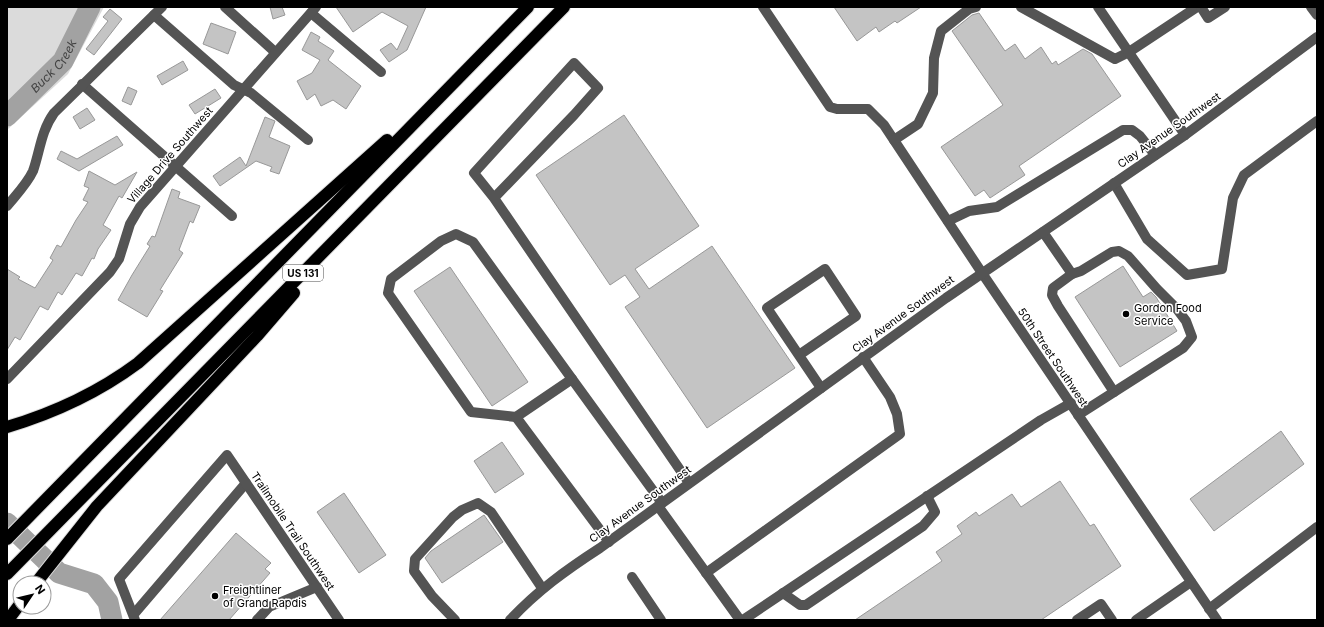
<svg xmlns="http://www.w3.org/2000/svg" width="1324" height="627" font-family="Inter,sans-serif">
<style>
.green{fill:#dbdbdb}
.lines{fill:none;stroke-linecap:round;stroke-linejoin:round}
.river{stroke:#a2a2a2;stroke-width:21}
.building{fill:#c4c4c4;stroke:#989898}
.highway-casing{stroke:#dbdbdb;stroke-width:14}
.minor{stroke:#545454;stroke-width:10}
.highway{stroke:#000;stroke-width:12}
.poi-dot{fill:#000;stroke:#fff;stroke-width:1.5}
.labels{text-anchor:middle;stroke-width:3;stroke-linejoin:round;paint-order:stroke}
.shield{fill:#fff;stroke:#4c4c4c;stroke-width:1}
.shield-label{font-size:10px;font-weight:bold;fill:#000}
.street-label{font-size:11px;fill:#000;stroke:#fff}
.poi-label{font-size:11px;fill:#000;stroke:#fff;text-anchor:start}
.water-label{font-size:12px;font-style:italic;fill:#434343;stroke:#fff}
</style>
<rect width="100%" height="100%" fill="#fff"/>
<path class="green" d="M7 7H104L68 74 7 130Z"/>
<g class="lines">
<g class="river">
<path id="s1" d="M7 116 63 61 90 7"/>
<path d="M7 523 59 573 94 584 108 602 112 620"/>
</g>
</g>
<g class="building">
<path d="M270 7H282L285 15 273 19Z"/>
<path d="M336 7H426L407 50 389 62 380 50 391 43 397 50 408 26 382 12 353 32Z"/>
<path d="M834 7H921L897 23 895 21 879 32 876 27 857 41Z"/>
<path d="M110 9 122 19 94 55 86 49 108 21 103 17Z"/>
<path d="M979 13 1005 51 1015 44 1025 59 1041 47 1052 64 1056 61 1058 65 1083 49 1092 54 1121 96 1019 166 1025 175 990 198 984 190 975 196 941 147 1003 105 952 31 972 15Z"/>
<path d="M211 23 236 32 228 54 203 44Z"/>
<path d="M311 32 320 37 318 41 334 51 328 60 361 86 346 109 333 100 321 106 315 94 307 100 297 81 312 73 320 60 302 50Z"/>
<path d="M183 61 188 70 162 85 157 76Z"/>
<path d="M128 87 137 91 131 105 122 101Z"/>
<path d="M215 89 221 98 195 114 189 105Z"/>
<path d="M87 108 95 120 80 129 73 117Z"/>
<path d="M624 115 699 226 635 269 649 289 712 246 795 368 707 428 625 307 640 297 625 275 610 285 536 175Z"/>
<path d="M265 117 275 121 269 137 290 146 279 174 270 171 272 167 256 161 220 186 213 176 240 157 246 166Z"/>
<path d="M117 136 123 145 79 171 57 159 61 151 77 159Z"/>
<path d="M89 171 115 185 137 172 122 198 119 196 103 225 111 230 98 249 94 259 92 258 82 276 76 273 62 295 58 292 48 310 40 306 20 340 15 337 7 350V269L20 277 18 279 35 288 53 260 50 258 57 245 61 247 76 220 88 202 83 200 89 188 84 186Z"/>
<path d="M172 189 180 192 178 198 200 206 193 223 190 221 179 250 183 253 160 290 163 291 147 317 118 300 132 275 150 246 147 244 152 236 155 237Z"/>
<path d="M1123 266 1143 297 1151 292 1156 297 1177 331 1120 367 1075 297Z"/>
<path d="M450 267 528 382 492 406 414 291Z"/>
<path d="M1281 431 1304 464 1214 531 1190 499Z"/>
<path d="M502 442 524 474 495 493 474 461Z"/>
<path d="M1060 481 1090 526 1094 524 1121 566 1041 620H855L942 561 936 552 962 534 957 526 976 512 979 516 1012 494 1021 507Z"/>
<path d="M344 493 386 555 359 573 317 512Z"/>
<path d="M484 515 503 542 442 583 425 558 431 551Z"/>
<path d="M236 533 271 563 265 569 270 573 229 620H160Z"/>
</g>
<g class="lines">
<defs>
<g id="highway">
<path d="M7 427C54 413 99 392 138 363L387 140"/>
<path d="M7 539 528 7"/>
<path d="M7 574 564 7"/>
<path d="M36 583 97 506 257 336 294 293"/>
<path d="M8 620 20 604"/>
</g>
</defs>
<use href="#highway" class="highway-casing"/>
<g class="minor">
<path d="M225 7 275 52"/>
<path d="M763 7 830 107 837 109H868L884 125 982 273 1217 620"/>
<path d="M1021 7 1115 59 1129 52 1197 7"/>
<path d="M1098 7 1185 135"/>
<path d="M1201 7 1208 18 1225 7"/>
<path d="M1311 7 1317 15"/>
<path d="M311 13 381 72"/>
<path d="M154 15 234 85 251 93 308 140"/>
<path d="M82 84 232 216"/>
<path d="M894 140 918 124 933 93 934 58 941 31 969 9 976 7"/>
<path d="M1114 183 1147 239 1187 275 1222 269 1233 198 1244 175 1317 121"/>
<path d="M494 198 474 173 574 63 598 88 574 115 494 198 689 483"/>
<path d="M7 206C16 195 27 184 33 171 40 151 41 131 54 113L162 7"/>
<path d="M948 221 969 211 997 207 1123 130H1132L1140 136 1155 155"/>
<path d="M1043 232 1072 274 1081 271 1112 252 1119 251 1128 256 1157 289 1177 309 1186 321 1192 337 1183 348 1078 415"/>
<path d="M1072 274 1053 288 1052 295 1058 306 1114 392"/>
<path d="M799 355 856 316 825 269 767 308 821 388"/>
<path d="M7 379 110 272 119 259 130 224 140 207 316 7"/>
<path d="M516 417 471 412 388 293 391 279 441 241 456 234 473 242 572 379"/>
<path d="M658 506 740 620"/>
<path d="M609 542 516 417 572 379 662 503"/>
<path d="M706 573 900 434 897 414 890 397 863 357"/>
<path d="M632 577 661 620"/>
<path d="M783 593 800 605H806L923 526 935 512 927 496"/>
<path d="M1209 609 1317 527"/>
<path d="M134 614 246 483"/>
<path d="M135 620 119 579 227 455 339 620"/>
<path d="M257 620 269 607 317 587"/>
<path d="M455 620 432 596 414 571 415 559 453 517 462 510 478 503 491 512 542 588"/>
<path d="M510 620C537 591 566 570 600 548L946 298 1185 135 1317 37"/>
<path d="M743 620 1041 420 1071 403"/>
<path d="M1077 620 1101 604 1112 620"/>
<path d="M1136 620 1191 582"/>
</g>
<use href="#highway" class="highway"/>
</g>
<g class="poi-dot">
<circle cx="1126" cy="314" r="4"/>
<circle cx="215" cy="596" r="4"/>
</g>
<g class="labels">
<rect class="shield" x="283" y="265" width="40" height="16" rx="3"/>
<g class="shield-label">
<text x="303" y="277">US 131</text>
</g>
<g class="street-label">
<text transform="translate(1169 130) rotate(-35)" y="4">Clay Avenue Southwest</text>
<text transform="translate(170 155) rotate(-49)" y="4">Village Drive Southwest</text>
<text transform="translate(903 314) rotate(-36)" y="4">Clay Avenue Southwest</text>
<text transform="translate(1053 357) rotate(56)" y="4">50th Street Southwest</text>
<text transform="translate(640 504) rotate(-36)" y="4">Clay Avenue Southwest</text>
<text transform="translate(293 531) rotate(56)" y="4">Trailmobile Trail Southwest</text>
</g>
<g class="poi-label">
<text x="1134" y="312">Gordon Food<tspan x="1134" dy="13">Service</tspan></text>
<text x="223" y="594">Freightliner<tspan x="223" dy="13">of Grand Rapdis</tspan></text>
</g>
<g class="water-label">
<text dy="4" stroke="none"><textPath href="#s1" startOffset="69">Buck Creek</textPath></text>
</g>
</g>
<rect width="1324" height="627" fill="none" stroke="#000000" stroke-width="16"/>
<g transform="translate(32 595) rotate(55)"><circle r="19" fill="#ffffff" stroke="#999999"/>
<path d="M0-3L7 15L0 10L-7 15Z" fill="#000000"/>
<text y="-6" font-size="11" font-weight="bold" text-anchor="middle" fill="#000000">N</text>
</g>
</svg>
